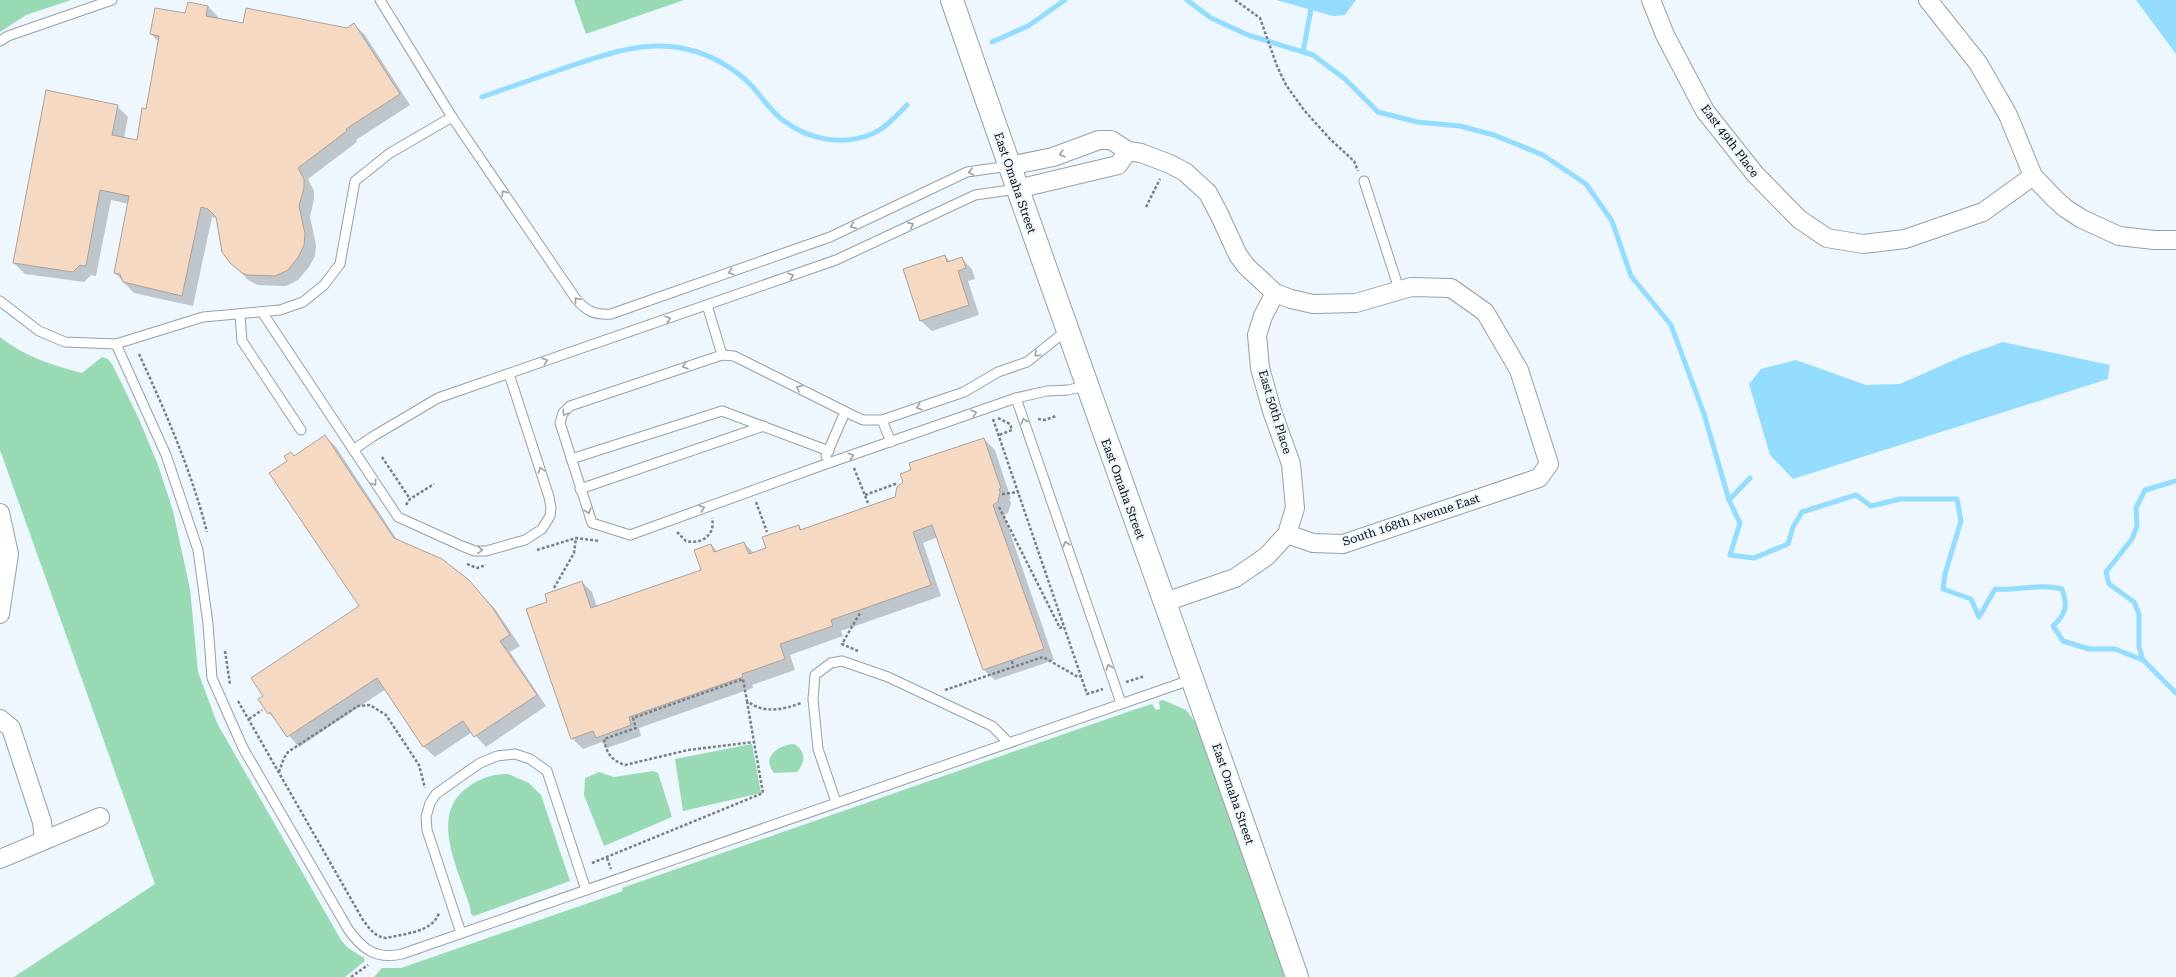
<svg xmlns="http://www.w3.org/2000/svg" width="2176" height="977" font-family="'Roboto Serif',serif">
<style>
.green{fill:#97dab4}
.water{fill:#95ddff}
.shadow{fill:#0003}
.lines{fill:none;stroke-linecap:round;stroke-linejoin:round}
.stream{stroke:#95ddff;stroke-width:5}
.building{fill:#f6d9c3;stroke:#aca29a}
.service-casing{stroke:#96a0a8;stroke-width:11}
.minor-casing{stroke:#96a0a8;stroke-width:20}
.secondary-casing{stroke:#96a0a8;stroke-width:24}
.path{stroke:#7a8085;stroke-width:2.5;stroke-dasharray:3 2;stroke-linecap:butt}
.service{stroke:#fff;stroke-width:9}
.minor{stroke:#fff;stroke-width:18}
.secondary{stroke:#fff;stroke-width:22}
.oneway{stroke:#9d9fa0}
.labels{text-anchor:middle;stroke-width:4;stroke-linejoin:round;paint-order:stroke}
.street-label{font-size:12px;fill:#0b0e11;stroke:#eef7fe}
</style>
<rect width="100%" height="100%" fill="#eef7fe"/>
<g class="green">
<path d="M0 0H71L26 15 0 32Z"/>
<path d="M574 0H684L586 34Z"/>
<path d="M0 337C25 357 52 365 82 373L102 357 108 359 112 364 139 419 158 465 173 511 190 589 198 672 217 723 341 940 348 948 364 958 365 961 345 977H14L155 884 0 450Z"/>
<path d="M1163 700 1186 710 1201 730 1286 977H374L382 968H401L623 891 622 888 1136 709 1152 704 1156 710 1160 709 1159 701Z"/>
<path d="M752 744 761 793 683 811 675 759Z"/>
<path d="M794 744C806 751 806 762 797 772L774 773C761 757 778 745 794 744Z"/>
<path d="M653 771 658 773 672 817 604 846 584 795 585 778 599 772 614 777Z"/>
<path d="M508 774 529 783 541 795 570 881 474 916 471 914 470 907C459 870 428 815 468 787 481 778 492 774 508 774Z"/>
</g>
<g class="water">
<path d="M1276 0H1356L1345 15 1333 16Z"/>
<path d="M2136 0H2176V54Z"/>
<path d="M2003 342 2110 365 2108 379 1793 479 1770 455 1749 384 1761 369 1796 360 1866 385 1900 384 1963 356Z"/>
</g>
<g class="shadow">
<path d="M208 6 218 17V20L244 25 347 29 354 24 365 35 410 105 356 140 357 142 308 179 314 191V199L310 217 316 245 315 256 309 267 298 280 286 286 258 285 248 280 223 252 218 219 212 217 193 306 134 293 115 273 129 204 111 200 96 276 91 275 84 282 25 274 14 263 117 106 128 117 124 138 137 141 146 110 159 42 151 34 186 15Z"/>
<path d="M945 256 951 262 961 258 972 269 975 279 968 281 979 315 932 331 921 321 904 270Z"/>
<path d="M325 436 336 447 398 541 468 581 496 610 520 646 510 652 546 706 486 747 472 732 435 757 424 747 386 689 299 747 269 713 360 606 295 457Z"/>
<path d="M984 439 995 450 1011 499H1009L1011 503 1008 513 1004 515 1054 660 995 680 984 670 938 537 923 543 941 596 841 631 843 636 790 655 795 670 752 685 753 688 639 728 641 736 607 748 602 742 583 749 572 738 549 603 582 582 592 592 597 607 702 571 711 545 718 552 744 543 754 553 767 549 798 526 802 530 895 497Z"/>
</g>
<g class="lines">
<g class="stream">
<path d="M1187 0 1211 18 1248 35 1313 55 1345 79 1378 112 1417 122 1460 126 1494 135 1543 155 1586 184 1612 221 1631 276 1671 325 1704 414 1729 500 1740 523 1730 555 1754 558 1788 544 1793 527 1802 512 1856 495 1871 506 1900 499H1957L1961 521 1945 574 1943 589 1971 599 1979 617 1995 589C2017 591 2040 583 2062 589 2068 606 2066 614 2053 626L2063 641 2089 649H2115L2143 660 2176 693"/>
<path d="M992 42 1028 26 1065 0"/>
<path d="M1303 52 1311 9"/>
<path d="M482 97C508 88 534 79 559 70 600 56 643 39 686 49 710 54 734 68 751 85 762 97 771 112 784 121 809 140 843 146 872 134 886 128 897 115 907 105"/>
<path d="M1729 500 1750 478"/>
<path d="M2143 660 2139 647V614L2134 602 2109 584 2106 572 2132 539 2137 526 2136 508 2145 490 2176 481"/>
</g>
</g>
<g class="building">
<path d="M188 2 208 6 206 16 243 23 246 8 347 28 354 23 400 94 346 129 347 131 298 168 304 179V188L299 206 305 234 304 245 299 256 288 270 275 276 247 275 242 273 230 263 222 252 216 217 208 209 201 207 182 296 123 282 120 274 114 273 129 196 100 190 86 266 80 265 73 272 13 263 46 90 118 105 112 135 137 140 142 108 146 109 159 36 150 34 155 8 185 13Z"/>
<path d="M945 255 947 262 962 257 966 268 958 271 969 305 920 321 903 269Z"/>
<path d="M325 435 394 538 442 559 469 580 492 607 510 635 500 641 537 695 474 737 463 721 423 747 377 678 287 737 270 712 268 714 258 699 263 696 251 678 359 606 269 473 287 461 284 456 291 452 294 456Z"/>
<path d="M984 438 1001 488 999 489 1000 492 998 502 993 505 1044 649 983 670 932 525 913 532 931 585 831 620 833 626 780 644 785 659 742 674 743 677 629 717 631 725 596 738 593 731 571 739 526 609 547 602 545 594 582 581 591 608 701 570 694 550 711 544 714 552 744 542 749 554 766 548 762 537 799 525 800 530 895 497 897 487 903 482 900 474 911 470 909 463Z"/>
</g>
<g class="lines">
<defs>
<g id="service">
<path d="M380 0 452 117 576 299C586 311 594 315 611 314L830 237 967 172 1009 166"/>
<path d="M0 41 8 36 112 0"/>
<path d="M1364 181 1399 289"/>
<path d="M0 301 39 331 65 342 116 344 203 317 280 310 303 302 324 285 340 264 355 181 390 153 452 117"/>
<path d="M707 305 722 355"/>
<path d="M262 312 398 517 462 546 475 551H486L525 540 542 529 550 516 551 508 549 497 509 374"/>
<path d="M240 315 242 341 301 430"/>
<path d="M1067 330 1027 362 998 372 964 392 882 420H863L854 416 734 356 722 355 570 406 563 413 560 423 592 523 630 535 823 465 1016 398 1047 391 1068 390 1086 386"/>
<path d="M116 344 166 455 198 550 208 624 212 678 243 748 348 929C362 949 376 960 402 954L1193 679"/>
<path d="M1016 398 1121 703"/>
<path d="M882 420 891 442"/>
<path d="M353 450 372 437 438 398 836 260 975 195 1017 189"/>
<path d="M826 456 845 412"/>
<path d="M571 459 722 411 829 451"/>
<path d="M580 489 764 426"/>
<path d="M836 802 818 749 813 699 815 675 831 663 842 661 888 677 992 726 1009 743"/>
<path d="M461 933 427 830 426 817 430 803 436 794 457 779 480 763 497 756 515 754 530 759 547 771 586 890"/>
</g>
<g id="minor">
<path d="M1651 0 1665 35 1705 111 1755 174 1799 219 1827 238 1863 244 1905 239 1983 212 2033 176"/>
<path d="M1928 0 1978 63 2008 115 2033 176 2054 198 2065 208 2082 219 2119 236 2154 240H2176"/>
<path d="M1009 166 1053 157 1099 140H1111L1128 151 1141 153 1170 164 1185 172 1208 193 1219 214 1238 255 1246 266 1275 293 1291 299 1313 304 1356 303 1411 287 1451 288 1485 312 1519 370 1549 464 1539 478 1343 544 1313 543 1287 534 1267 556 1235 578 1165 602"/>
<path d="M1017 189 1118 165 1128 151"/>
<path d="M1275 293 1263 316 1257 335 1260 368 1272 411 1291 464 1295 508 1287 534"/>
<path d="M0 513 9 554 0 614"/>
<path d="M0 719 11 728 42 822 44 840"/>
<path d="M0 859 100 817"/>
</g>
<path id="secondary" d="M952 0C1064 327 1184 650 1297 977"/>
</defs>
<use href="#service" class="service-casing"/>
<use href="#minor" class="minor-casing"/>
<use href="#secondary" class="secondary-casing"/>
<g class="path">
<path d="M1235 0 1260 18 1277 66 1286 85 1304 110 1330 139 1354 161 1358 171"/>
<path d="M1146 207 1160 179"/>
<path d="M139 354C166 413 191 470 207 532"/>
<path d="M998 418 1010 424 1012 430 999 435"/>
<path d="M993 419 1087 694 1103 689"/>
<path d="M1038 419 1045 420 1056 416"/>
<path d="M382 457 410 499"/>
<path d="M854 468 868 503"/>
<path d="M1002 494 1019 492"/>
<path d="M865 495 898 483"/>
<path d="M756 502 767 532"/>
<path d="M406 505 410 499 434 484"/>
<path d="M999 507 1060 628 1064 626"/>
<path d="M677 532 686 541C701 545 716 535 712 518"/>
<path d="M537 550 576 538 600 541"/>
<path d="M467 564 477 568 486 565"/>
<path d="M554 588 574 553 576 538"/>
<path d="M225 651 230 684"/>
<path d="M858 651 842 644 860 613"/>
<path d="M1012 661 1013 667"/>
<path d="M1126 682 1145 676"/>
<path d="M945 690 1043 657 1078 677 1081 676"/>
<path d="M238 701 363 920C370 929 375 937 386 938 404 934 433 932 439 913"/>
<path d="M747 701 754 742 688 750 625 765C612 761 606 753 604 739L636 728 633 718 743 679 747 701C764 714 782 710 801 703"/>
<path d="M249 719 262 710"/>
<path d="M279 772 284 758 288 752 358 706 370 705 386 715 419 765 425 788"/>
<path d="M607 858 611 869"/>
<path d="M592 863 763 793 754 742"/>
<path d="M351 977 368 965"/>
</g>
<use href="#service" class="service"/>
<use href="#minor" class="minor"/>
<use href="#secondary" class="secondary"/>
</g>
<defs><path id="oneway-chevron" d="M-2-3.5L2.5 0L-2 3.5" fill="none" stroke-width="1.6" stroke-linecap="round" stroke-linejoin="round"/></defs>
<g class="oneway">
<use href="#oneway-chevron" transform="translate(1062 154) rotate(161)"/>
<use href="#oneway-chevron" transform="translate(971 172) rotate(167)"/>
<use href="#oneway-chevron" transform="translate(504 193) rotate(-124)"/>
<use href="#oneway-chevron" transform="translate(911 225) rotate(-25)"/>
<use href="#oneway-chevron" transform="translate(853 226) rotate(155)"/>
<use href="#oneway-chevron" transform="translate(731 272) rotate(161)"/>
<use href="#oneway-chevron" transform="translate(791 276) rotate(-19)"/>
<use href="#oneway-chevron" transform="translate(577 300) rotate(-128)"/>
<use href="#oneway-chevron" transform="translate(668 319) rotate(-19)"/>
<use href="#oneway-chevron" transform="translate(1037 354) rotate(137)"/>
<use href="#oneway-chevron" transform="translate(545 361) rotate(-19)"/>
<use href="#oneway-chevron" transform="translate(685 366) rotate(161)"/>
<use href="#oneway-chevron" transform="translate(799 388) rotate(-153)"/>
<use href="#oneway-chevron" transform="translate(919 407) rotate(161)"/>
<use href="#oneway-chevron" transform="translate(565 413) rotate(124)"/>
<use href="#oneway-chevron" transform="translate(974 413) rotate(-19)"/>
<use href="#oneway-chevron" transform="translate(1024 421) rotate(-109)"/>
<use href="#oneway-chevron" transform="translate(851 456) rotate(-18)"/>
<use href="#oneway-chevron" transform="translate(541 470) rotate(-108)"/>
<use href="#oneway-chevron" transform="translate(374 483) rotate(56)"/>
<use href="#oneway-chevron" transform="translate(702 508) rotate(-20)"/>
<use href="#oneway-chevron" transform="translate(588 511) rotate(72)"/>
<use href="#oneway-chevron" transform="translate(1066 544) rotate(-109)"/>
<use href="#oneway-chevron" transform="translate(480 550) rotate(3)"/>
<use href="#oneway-chevron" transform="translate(1109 667) rotate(-109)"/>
</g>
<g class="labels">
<g class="street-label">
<text transform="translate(1730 141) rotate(53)" y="4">East 49th Place</text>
<text transform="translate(1015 183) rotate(71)" y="4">East Omaha Street</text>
<text transform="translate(1275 412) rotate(73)" y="4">East 50th Place</text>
<text transform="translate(1123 489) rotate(70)" y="4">East Omaha Street</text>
<text transform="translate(1411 520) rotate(-18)" y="4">South 168th Avenue East</text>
<text transform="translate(1233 794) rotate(71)" y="4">East Omaha Street</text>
</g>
</g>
</svg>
